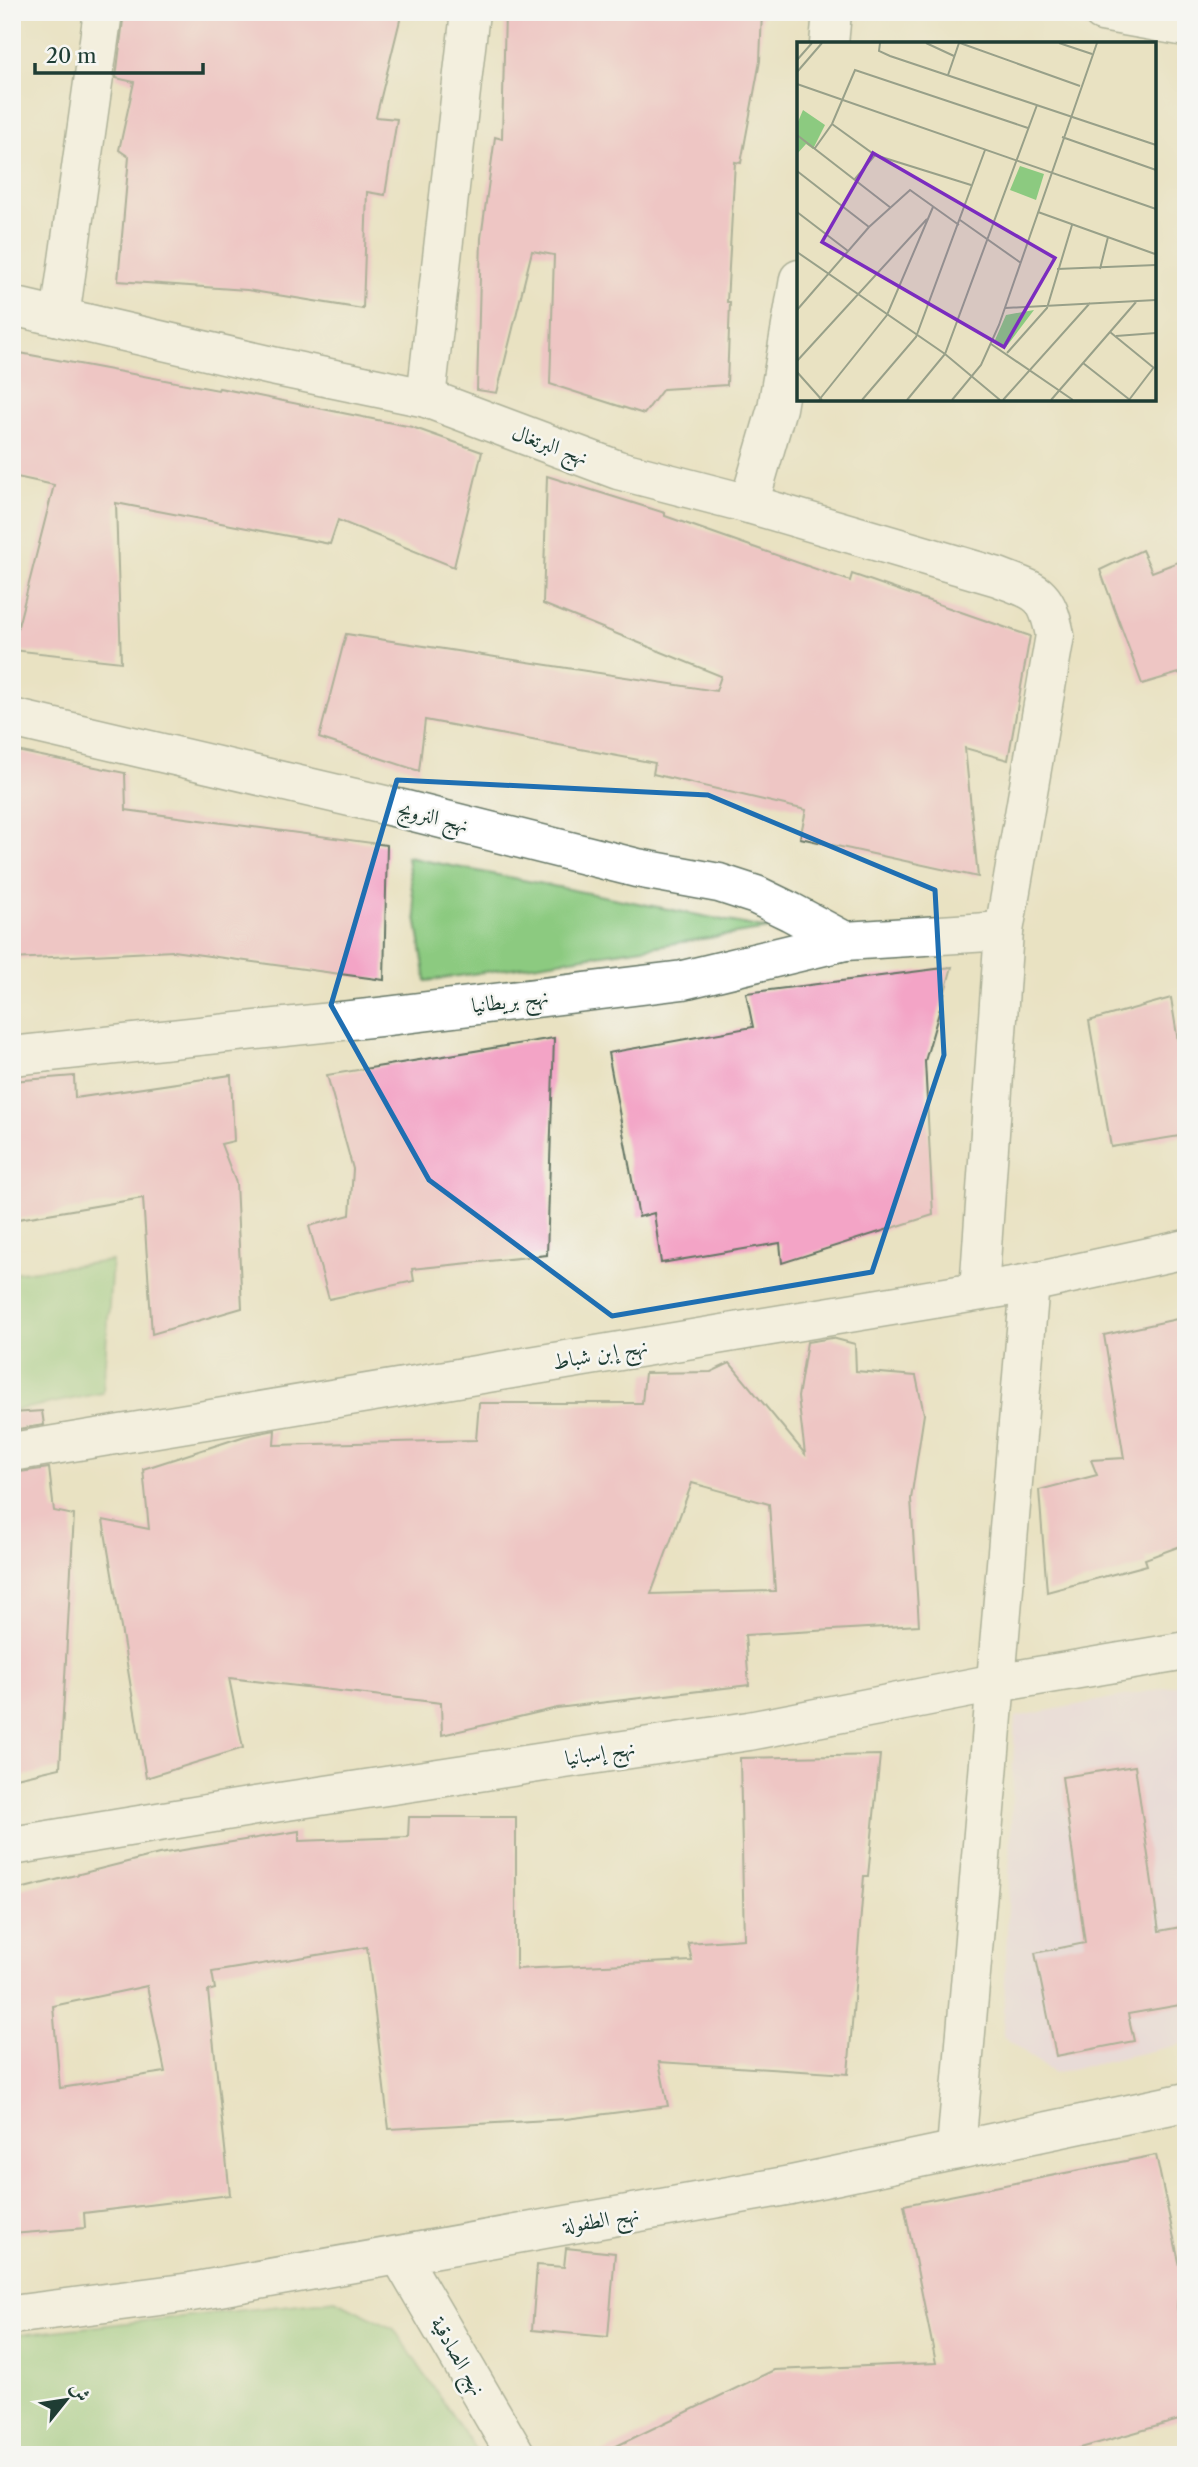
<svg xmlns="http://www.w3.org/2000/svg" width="1198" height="2467" font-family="'Libre Caslon Text',Amiri,serif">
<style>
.built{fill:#e7d2ef}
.green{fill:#8cca80;stroke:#56845a;stroke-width:2}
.building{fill:#f3a4c6;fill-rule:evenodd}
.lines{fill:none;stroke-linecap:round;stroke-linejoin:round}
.street-casing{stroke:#676;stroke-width:41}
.street{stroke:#fff;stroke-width:38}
.marked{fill:none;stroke:#1f6fb2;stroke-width:5;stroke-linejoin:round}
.labels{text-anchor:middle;stroke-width:5;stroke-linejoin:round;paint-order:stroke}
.street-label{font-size:21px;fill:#1f3d34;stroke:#f6f6f2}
.inset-road{fill:none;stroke:#98a089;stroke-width:2}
.view{fill:#7b2cbf;fill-opacity:0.15;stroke:#7b2cbf;stroke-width:3.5}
.inset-edge{fill:none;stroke:#1f3d34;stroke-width:3.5}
</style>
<rect width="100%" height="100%" fill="#f6f6f2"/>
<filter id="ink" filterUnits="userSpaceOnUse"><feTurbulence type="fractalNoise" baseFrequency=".0143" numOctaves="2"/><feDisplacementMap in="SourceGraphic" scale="14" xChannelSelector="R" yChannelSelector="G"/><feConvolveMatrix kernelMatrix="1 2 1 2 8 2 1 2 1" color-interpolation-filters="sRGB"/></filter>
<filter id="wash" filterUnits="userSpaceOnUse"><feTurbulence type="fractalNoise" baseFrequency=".00686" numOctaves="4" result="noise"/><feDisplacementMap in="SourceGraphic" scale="28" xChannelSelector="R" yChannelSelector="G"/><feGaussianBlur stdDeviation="1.57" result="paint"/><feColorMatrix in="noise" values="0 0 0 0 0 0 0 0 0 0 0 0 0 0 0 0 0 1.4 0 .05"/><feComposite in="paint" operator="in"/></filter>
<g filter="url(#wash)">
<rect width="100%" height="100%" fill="#e9e2c2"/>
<path class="built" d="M1186 1684V2043L1053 2073 1003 2036 1015 1717Z"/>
<g class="green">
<path d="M407 857 768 929 426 981Z"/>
<path d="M112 1261 103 1393 12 1411V1273Z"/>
<path d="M335 2300 394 2329 479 2455H12V2402L17 2335Z"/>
</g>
<g id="blocks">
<g class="building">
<path d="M124 12H402L376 117 397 119 385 195 367 192 363 309 247 290 118 281 129 157 119 150 134 82 116 78Z"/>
<path d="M505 12H762L760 61 741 163 735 162 727 302H730L727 385 663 389 644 414 550 384 554 255 532 251 497 393 477 390 481 238 495 137 502 139Z"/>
<path d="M20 353 218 390 219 388 412 427 482 452 454 567 338 520 330 544 116 503 121 662 12 650 54 485 12 476V440Z"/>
<path d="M547 476 665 513V516L850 581 852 574 1030 636 1008 760 965 748 978 877 800 838 806 810 653 774 655 763 425 720 419 771 319 738 346 634 716 691 721 676 543 604Z"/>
<path d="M1142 550 1152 572 1186 559V671L1142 684 1100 570Z"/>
<path d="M12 750 125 773 126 810 387 845 384 980 173 951 12 959Z"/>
<path d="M952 967 925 1061 933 1215 782 1263 780 1243 661 1263 654 1213 639 1217 608 1053 753 1027 746 993Z"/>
<path d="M1171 998 1186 1091V1135L1111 1147 1089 1021Z"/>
<path d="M554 1038 547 1255 412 1269 414 1281 329 1299 309 1226 350 1215 353 1169 327 1075Z"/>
<path d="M231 1075 234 1141 221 1144 236 1183 242 1308 152 1334 143 1198 12 1220V1081L74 1076 75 1098Z"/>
<path d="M1186 1317V1544L1145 1559 1147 1565 1047 1592 1039 1490 1097 1475 1091 1460 1124 1458 1104 1335Z"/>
<path d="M832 1338 855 1344 856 1371 916 1376 924 1414 911 1499 919 1625 745 1635 749 1685 557 1708 442 1735 441 1703 229 1678 243 1748 146 1778 103 1520 149 1529 143 1469 245 1436 275 1430 274 1445 476 1440 479 1403H642L645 1373 711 1372 730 1363 805 1454 798 1397 807 1342ZM692 1483 769 1504 775 1591 651 1594Z"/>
<path d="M42 1411 44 1425 12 1430V1413Z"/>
<path d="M49 1468 54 1511 74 1515 60 1768 12 1779V1473Z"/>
<path d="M880 1755 868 1876H864L848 2074 659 2062 668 2106 566 2119 389 2129 367 1947 212 1972 215 1989 208 1991 230 2195 84 2213 85 2228 12 2234V1891L159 1854 299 1831V1841L408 1837 409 1817H516V1969L692 1961 688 1943 744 1939 740 1758ZM147 1986 165 2072 60 2088 53 2006Z"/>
<path d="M1135 1766 1159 1931 1186 1926V2004L1128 2014 1134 2041 1056 2056 1035 1953 1085 1943 1062 1777Z"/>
<path d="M1156 2155 1181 2271 1177 2307 1186 2357V2418L1056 2455H598L774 2370 936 2363 904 2205Z"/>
<path d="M566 2248 615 2253 608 2337 532 2330 537 2265 564 2267Z"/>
</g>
</g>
</g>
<g filter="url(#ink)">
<use href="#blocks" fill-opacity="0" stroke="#676" stroke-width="2"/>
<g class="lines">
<defs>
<g id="street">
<path d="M1102 12 1186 27"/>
<path d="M829 44 832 12"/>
<path d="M12 306 272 366 426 398 618 470 749 504 998 577C1037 592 1046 591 1055 635L1004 931 979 1291"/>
<path d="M60 317 103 12"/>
<path d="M426 398 470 12"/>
<path d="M749 504 777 408 799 279"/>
<path d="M12 718 406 810 637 868 719 883 756 895 791 912 845 941"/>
<path d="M12 1056 379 1017 683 980 845 941 1004 931"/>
<path d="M12 1452 1030 1283 1186 1249"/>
<path d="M12 1846 280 1802 749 1731 996 1683 1186 1651"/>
<path d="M956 2149 1030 1283"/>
<path d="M400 2256 516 2455"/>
<path d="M12 2315 191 2292 791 2185 1186 2102"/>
</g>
</defs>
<use href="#street" class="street-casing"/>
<use href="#street" class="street"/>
</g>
</g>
<path d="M0 0H1198V2467H0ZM397 780 708 795 935 890 944 1055 872 1272 612 1316 429 1180 331 1005Z" fill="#e9e2c2" fill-opacity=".55" fill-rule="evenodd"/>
<path class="marked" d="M397 780 708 795 935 890 944 1055 872 1272 612 1316 429 1180 331 1005Z"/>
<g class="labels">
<g class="street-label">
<text transform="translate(550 445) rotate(20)" y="7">نهج البرتغال</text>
<text transform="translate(433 817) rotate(14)" y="7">نهج النرويج</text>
<text transform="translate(510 1001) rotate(-7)" y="7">نهج بريطانيا</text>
<text transform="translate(600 1354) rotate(-10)" y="7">نهج إبن شباط</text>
<text transform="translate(600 1753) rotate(-9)" y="7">نهج إسبانيا</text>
<text transform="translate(601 2220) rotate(-10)" y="7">نهج الطفولة</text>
<text transform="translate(458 2356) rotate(60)" y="7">نهج الصادقية</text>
</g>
</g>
<g transform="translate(797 42)">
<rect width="359" height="359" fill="#e9e2c2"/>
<path d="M6 68 28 83 16 107 9 102 0 112V82ZM223 124 247 132 239 158 213 148ZM237 268 209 305 198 298 209 273Z" fill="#8cca80"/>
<path class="inset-road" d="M83 1 82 9 93 14 359 103M129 1 157 14M163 1 283 44M262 1 295 12M0 18 15 1M0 30 25 1M151 33 162 1M0 42 359 167M35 82 78 113 174 143M0 93 94 166M265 95 359 128M18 106 35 82 58 28 231 86M0 129 72 185M58 137 78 113M0 170 51 209M241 170 358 212M163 178 224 221M0 210 148 312 203 358M260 227 359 223M303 227 311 195M208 266 359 258M0 268 72 185 113 148 162 183M313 290 357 326M319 294 359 291M194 302 276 358M210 311 250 266 275 183M0 319 130 177M286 321 333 358M0 330 25 358M22 358 90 273 136 165M65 358 119 295 188 108M110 358 148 312 240 63M155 358 184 323 202 283 300 1M206 358 293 261M254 358 339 260M332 358 357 325"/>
<path class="view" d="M76 111 258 216 207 305 25 200Z"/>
<rect width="359" height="359" class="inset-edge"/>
</g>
<rect width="1198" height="2467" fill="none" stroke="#f6f6f2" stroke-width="42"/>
<g transform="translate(66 2400) rotate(60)" stroke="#f6f6f2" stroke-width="5" paint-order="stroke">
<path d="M0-5L12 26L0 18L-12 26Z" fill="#1f3d34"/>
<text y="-10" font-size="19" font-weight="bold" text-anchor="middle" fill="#1f3d34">ش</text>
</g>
<path d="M35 63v10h168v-10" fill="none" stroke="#1f3d34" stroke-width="3.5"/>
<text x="46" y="63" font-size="21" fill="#1f3d34" stroke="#f6f6f2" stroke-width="5" paint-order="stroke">20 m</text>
</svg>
